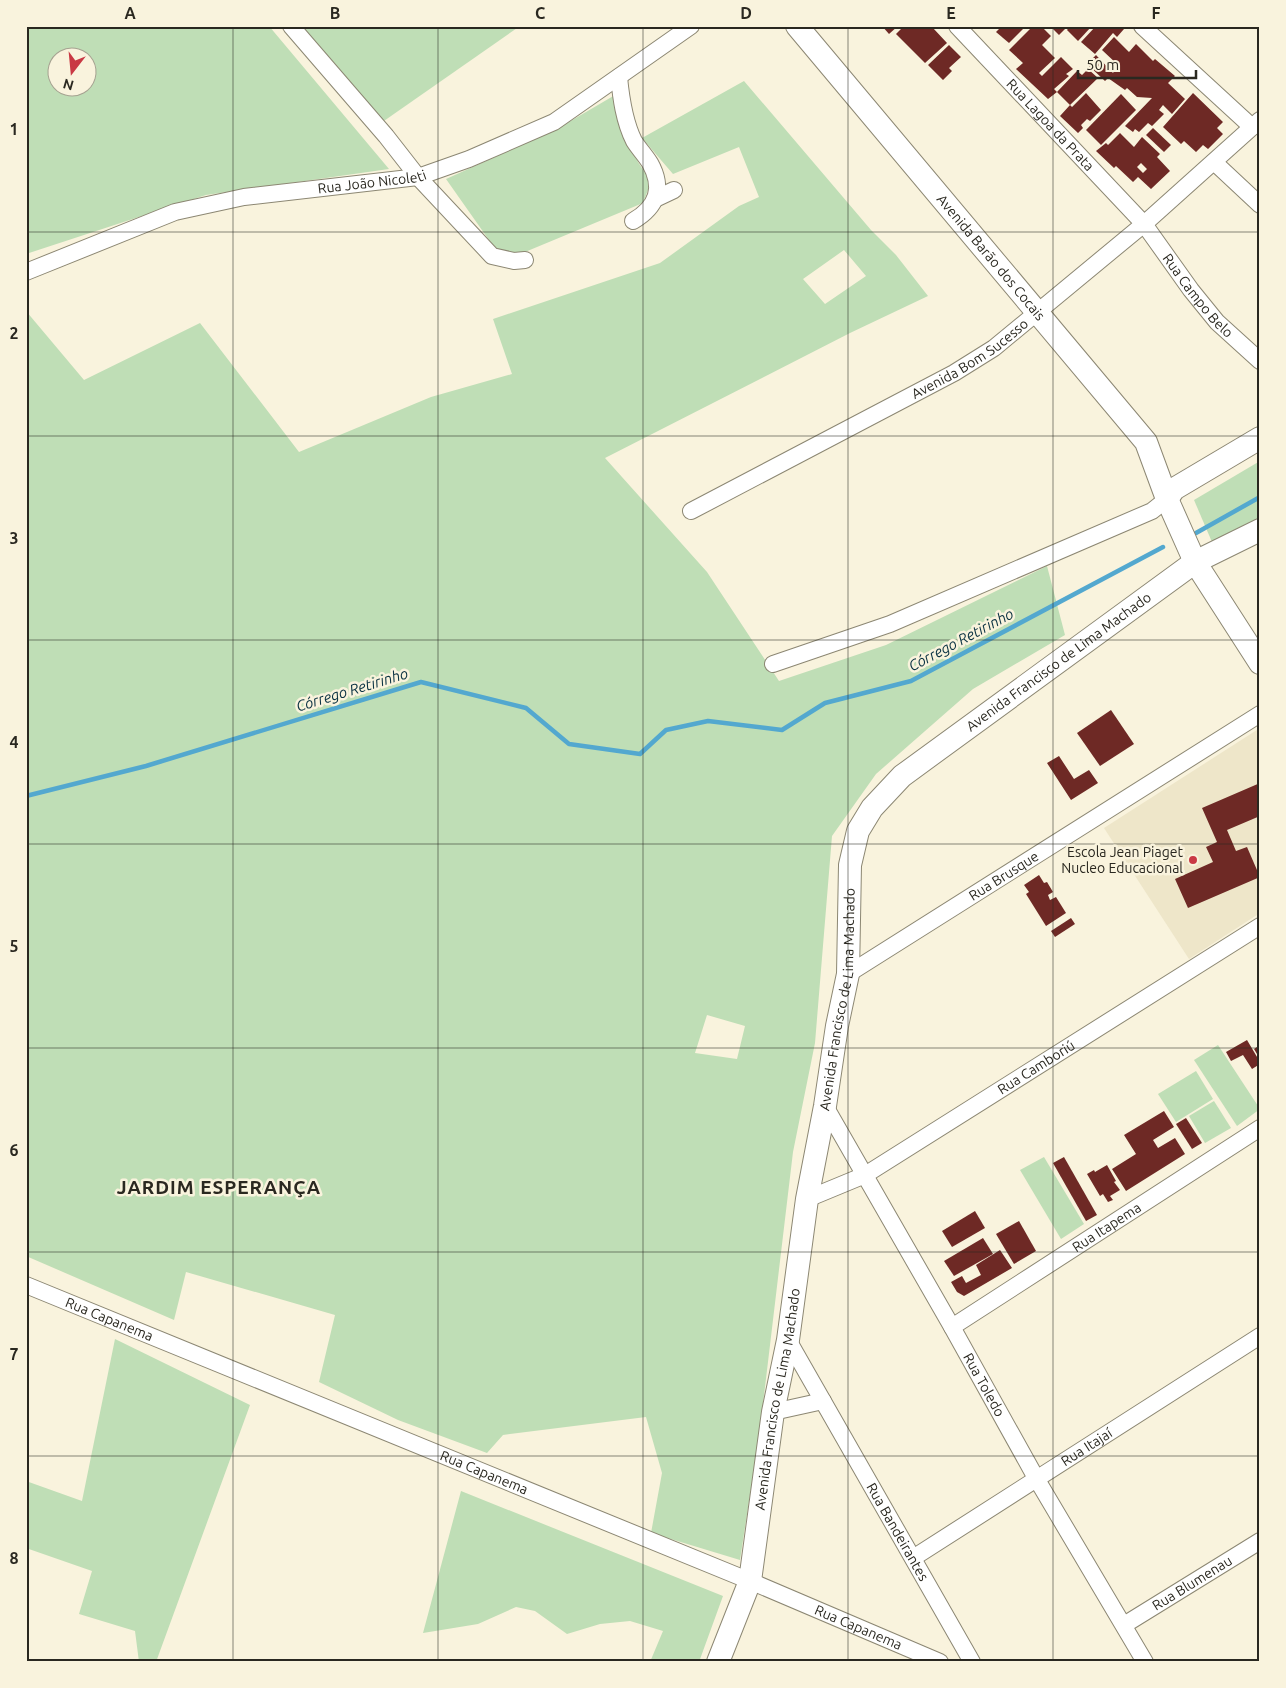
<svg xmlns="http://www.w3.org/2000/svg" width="1286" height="1688" font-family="Ubuntu,sans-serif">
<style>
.built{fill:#eee6c9}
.green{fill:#bfdeb6;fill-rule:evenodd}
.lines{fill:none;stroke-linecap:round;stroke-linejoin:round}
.stream{stroke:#53a8cf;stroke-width:4.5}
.building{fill:#6e2925;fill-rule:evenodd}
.street-casing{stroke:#8c8773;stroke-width:18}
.secondary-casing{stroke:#8c8773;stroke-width:24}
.street{stroke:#fff;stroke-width:16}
.secondary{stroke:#fff;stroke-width:22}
.grid{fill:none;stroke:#2a2820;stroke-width:1;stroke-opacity:0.55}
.poi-dot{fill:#c93944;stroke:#f9f3dd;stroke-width:2}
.labels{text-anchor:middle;stroke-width:5;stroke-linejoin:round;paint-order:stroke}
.street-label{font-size:14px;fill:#2a2820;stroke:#f9f3dd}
.poi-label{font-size:14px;fill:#2a2820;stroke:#f9f3dd;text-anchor:end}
.water-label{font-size:15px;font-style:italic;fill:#0a3242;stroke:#f9f3dd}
.district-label{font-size:19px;font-weight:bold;letter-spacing:1px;fill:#2a2820;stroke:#f9f3dd}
.neatline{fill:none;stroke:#2a2820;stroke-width:2}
.grid-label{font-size:16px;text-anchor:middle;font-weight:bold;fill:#2a2820}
</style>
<rect width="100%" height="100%" fill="#f9f3dd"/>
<path class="built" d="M1260 728V913L1189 959 1104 828Z"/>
<g class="green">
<path d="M26 26H269L389 169 206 195 26 254ZM58 58H88V88H58Z"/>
<path d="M298 26H520L381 123Z"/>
<path d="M744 81 871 230 896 255 928 296 850 333 605 458 707 572 779 681 886 645 1047 566 1065 635 973 689 876 774 832 836 815 1043 793 1152 760 1429 740 1560 651 1533 662 1473 646 1417 503 1435 487 1453 398 1420 319 1382 335 1315 186 1272 174 1320 26 1256V311L84 380 200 323 299 452 431 397 512 374 493 319 660 263 739 206 759 197 739 147 673 174 642 138ZM844 250 866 276 825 304 803 279ZM707 1015 745 1026 737 1059 695 1053Z"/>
<path d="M615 95 638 162 651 182 643 203 525 252 513 254 496 250 446 179 557 129Z"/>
<path d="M1260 461V519L1212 542 1194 500Z"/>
<path d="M1218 1045 1260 1109 1237 1126 1194 1060Z"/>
<path d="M1196 1071 1213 1099 1176 1122 1158 1094Z"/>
<path d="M1214 1101 1231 1128 1205 1143 1189 1116Z"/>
<path d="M1044 1157 1084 1224 1061 1239 1020 1170Z"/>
<path d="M115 1339 250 1405 156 1662H139L135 1631 79 1614 92 1571 26 1548V1481L82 1501Z"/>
<path d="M461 1491 723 1596 699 1662H650L663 1631 630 1621 600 1624 567 1634 535 1611 516 1607 478 1624 423 1633Z"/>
</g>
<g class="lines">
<g class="stream">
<path d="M1196 533 1260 497"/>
<path d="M26 796 146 766 421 682 526 708 569 744 640 754 666 730 708 721 782 730 825 703 911 681 1163 547"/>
</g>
</g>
<g class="building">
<path d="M882 26H898L889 34Z"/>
<path d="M904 26H936L933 28 947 43 925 63 896 34Z"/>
<path d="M1002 26H1026L1009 43 996 32Z"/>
<path d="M1033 26H1041L1051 36 1042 45 1055 58 1039 73 1042 76 1061 57 1073 69 1066 74 1069 76 1054 89 1057 92 1048 99 1016 69 1023 63 1009 50Z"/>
<path d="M1050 26H1061L1065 29 1059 35Z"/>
<path d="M1070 26H1092L1078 41 1067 30Z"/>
<path d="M1096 26H1121L1124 29 1117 37 1113 33 1095 54 1081 42Z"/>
<path d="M1114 37 1129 52 1136 44 1153 61 1155 59 1175 76 1168 83 1185 99 1172 114 1163 105 1159 110 1164 114 1152 126 1148 123 1139 132 1135 129 1133 132 1125 126 1152 98 1137 97 1127 88 1125 90 1108 78 1105 81 1087 64 1096 55 1113 73 1118 65 1102 50Z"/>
<path d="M949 45 961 57 949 68 952 71 943 80 928 65Z"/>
<path d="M1088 69 1098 78 1070 105 1072 107 1086 93 1101 110 1090 121 1087 119 1081 125 1083 128 1078 133 1060 116 1070 105 1057 92 1077 71 1082 75Z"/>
<path d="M1193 93 1223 122 1217 128 1223 134 1208 149 1203 145 1196 152 1184 141 1181 144 1163 127Z"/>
<path d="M1121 94 1136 110 1101 145 1086 130Z"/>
<path d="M1153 128 1171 145 1164 152 1146 135Z"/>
<path d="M1120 133 1134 147 1142 137 1160 154 1157 157 1170 171 1151 189 1138 177 1133 182 1116 166 1114 168 1096 151 1106 143 1108 145ZM1141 163 1147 169 1143 173 1137 167Z"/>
<path d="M1111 710 1134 744 1100 766 1077 733Z"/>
<path d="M1059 756 1074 779 1089 770 1098 783 1071 800 1047 763Z"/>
<path d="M1260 783V816L1227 830 1236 851 1247 847 1260 877 1188 908 1175 879 1213 862 1206 847 1217 842 1202 808Z"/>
<path d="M1039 875 1044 883 1047 882 1053 892 1048 895 1050 900 1056 897 1066 913 1046 926 1026 894 1029 892 1024 885Z"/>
<path d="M1071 918 1075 924 1055 937 1051 931Z"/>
<path d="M1247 1040 1260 1062V1064L1252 1069 1243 1055 1231 1061 1226 1052Z"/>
<path d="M1260 1045V1059L1254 1049Z"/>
<path d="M1164 1111 1174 1127 1153 1140 1158 1148 1175 1138 1185 1154 1126 1191 1112 1169 1136 1154 1124 1135Z"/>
<path d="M1186 1118 1202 1143 1192 1149 1176 1124Z"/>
<path d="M1064 1157 1097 1215 1086 1221 1053 1163Z"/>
<path d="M1107 1165 1116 1181 1114 1182 1120 1190 1110 1196 1113 1200 1108 1202 1103 1194 1100 1196 1087 1174 1094 1170 1095 1172Z"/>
<path d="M975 1211 985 1228 952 1247 942 1231Z"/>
<path d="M1019 1221 1036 1251 1014 1264 996 1234Z"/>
<path d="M983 1238 993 1254 954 1276 944 1261Z"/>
<path d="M1000 1250 1012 1268 964 1296 957 1292 951 1282 962 1276 966 1283 981 1275 976 1265Z"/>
</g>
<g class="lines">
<defs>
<g id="street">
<path d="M291 26 386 136 418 177 492 256 514 261 525 260"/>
<path id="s1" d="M957 26 1144 224 1191 290 1217 322 1260 361"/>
<path d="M1142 26 1252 127"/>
<path d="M619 77C621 98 624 121 634 141 639 149 645 155 650 163 664 188 657 207 633 221"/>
<path d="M1214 162 1260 205"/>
<path d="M655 199 674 190"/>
<path id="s2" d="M26 272 175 212 244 197 418 177 469 159 554 122 691 26"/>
<path id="s3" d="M691 511 954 373 994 348 1144 224 1260 120"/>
<path d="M773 664 890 624 1152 511 1167 499"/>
<path id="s4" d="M848 974 1260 714"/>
<path id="s5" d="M825 1106 952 1327 1036 1478 1145 1662"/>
<path id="s6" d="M807 1199 865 1175 1260 926"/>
<path id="s7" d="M26 1285 750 1581 940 1662"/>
<path id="s8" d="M952 1327 1260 1128"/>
<path id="s9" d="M788 1340 972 1662"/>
<path d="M773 1412 823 1401"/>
<path id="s10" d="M913 1558 1260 1336"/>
<path id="s11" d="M1124 1625 1260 1541"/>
</g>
<g id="secondary">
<path id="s12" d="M797 26 1146 442 1167 499 1195 562 1260 663"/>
<path d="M1167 499 1174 489 1260 438"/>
<path id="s13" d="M718 1662 750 1581 773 1412 788 1340 807 1199 825 1106 837 1026 848 974 850 865 858 831 872 808 902 776 1195 562 1260 530"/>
</g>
</defs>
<use href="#street" class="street-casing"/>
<use href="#secondary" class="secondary-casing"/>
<use href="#street" class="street"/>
<use href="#secondary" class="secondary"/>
</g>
<path class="grid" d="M233 26V1662M438 26V1662M643 26V1662M848 26V1662M1053 26V1662M26 232H1260M26 436H1260M26 640H1260M26 844H1260M26 1048H1260M26 1252H1260M26 1456H1260"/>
<circle class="poi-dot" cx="1193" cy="860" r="5"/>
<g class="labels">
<g class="street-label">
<text dy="5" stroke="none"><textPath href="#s1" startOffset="136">Rua Lagoa da Prata</textPath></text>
<text dy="5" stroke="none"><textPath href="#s2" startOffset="360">Rua João Nicoleti</textPath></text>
<text dy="5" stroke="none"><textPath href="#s12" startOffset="302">Avenida Barão dos Cocais</textPath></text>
<text dy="5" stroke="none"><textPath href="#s1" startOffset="362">Rua Campo Belo</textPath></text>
<text dy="5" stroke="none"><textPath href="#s3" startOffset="318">Avenida Bom Sucesso</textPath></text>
<text dy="5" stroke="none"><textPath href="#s13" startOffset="1111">Avenida Francisco de Lima Machado</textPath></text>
<text dy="5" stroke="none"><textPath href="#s4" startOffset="184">Rua Brusque</textPath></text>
<text dy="5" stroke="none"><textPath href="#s13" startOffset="676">Avenida Francisco de Lima Machado</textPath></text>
<text dy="5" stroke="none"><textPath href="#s6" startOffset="265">Rua Camboriú</textPath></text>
<text dy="5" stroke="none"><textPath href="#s8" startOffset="184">Rua Itapema</textPath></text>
<text dy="5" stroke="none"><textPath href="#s7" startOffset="90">Rua Capanema</textPath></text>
<text dy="5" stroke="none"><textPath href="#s5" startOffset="321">Rua Toledo</textPath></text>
<text dy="5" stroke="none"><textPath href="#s13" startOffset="271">Avenida Francisco de Lima Machado</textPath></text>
<text dy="5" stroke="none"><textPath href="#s10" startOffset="206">Rua Itajaí</textPath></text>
<text dy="5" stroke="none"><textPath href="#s7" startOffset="495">Rua Capanema</textPath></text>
<text dy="5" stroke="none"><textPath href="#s9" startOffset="221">Rua Bandeirantes</textPath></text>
<text dy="5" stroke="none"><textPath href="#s11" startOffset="80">Rua Blumenau</textPath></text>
<text dy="5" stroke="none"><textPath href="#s7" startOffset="900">Rua Capanema</textPath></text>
</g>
<g class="poi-label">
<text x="1183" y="857">Escola Jean Piaget<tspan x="1183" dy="16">Nucleo Educacional</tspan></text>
</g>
<g class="water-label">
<text transform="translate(961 640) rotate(-28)" y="5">Córrego Retirinho</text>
<text transform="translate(352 690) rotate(-17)" y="5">Córrego Retirinho</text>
</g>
<g class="district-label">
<text x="219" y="1194">JARDIM ESPERANÇA</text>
</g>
</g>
<rect width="1286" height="1688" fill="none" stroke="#f9f3dd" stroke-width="55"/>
<g transform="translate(72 72) rotate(196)"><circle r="24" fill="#f9f3dd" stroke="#a6a291"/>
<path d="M0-4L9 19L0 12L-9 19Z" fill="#c93944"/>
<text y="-8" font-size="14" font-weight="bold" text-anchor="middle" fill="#2a2820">N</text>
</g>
<path d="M1078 70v8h118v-8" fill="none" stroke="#2a2820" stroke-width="2.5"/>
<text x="1086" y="70" font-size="15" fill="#2a2820" stroke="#f9f3dd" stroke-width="4" paint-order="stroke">50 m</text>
<rect x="28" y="28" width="1230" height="1632" class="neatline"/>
<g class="grid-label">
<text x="130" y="19">A</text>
<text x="335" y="19">B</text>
<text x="540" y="19">C</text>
<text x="746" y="19">D</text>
<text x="951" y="19">E</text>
<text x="1156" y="19">F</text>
<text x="14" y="135">1</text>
<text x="14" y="339">2</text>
<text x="14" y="544">3</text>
<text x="14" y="748">4</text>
<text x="14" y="952">5</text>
<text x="14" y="1156">6</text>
<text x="14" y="1360">7</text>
<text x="14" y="1564">8</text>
</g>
</svg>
